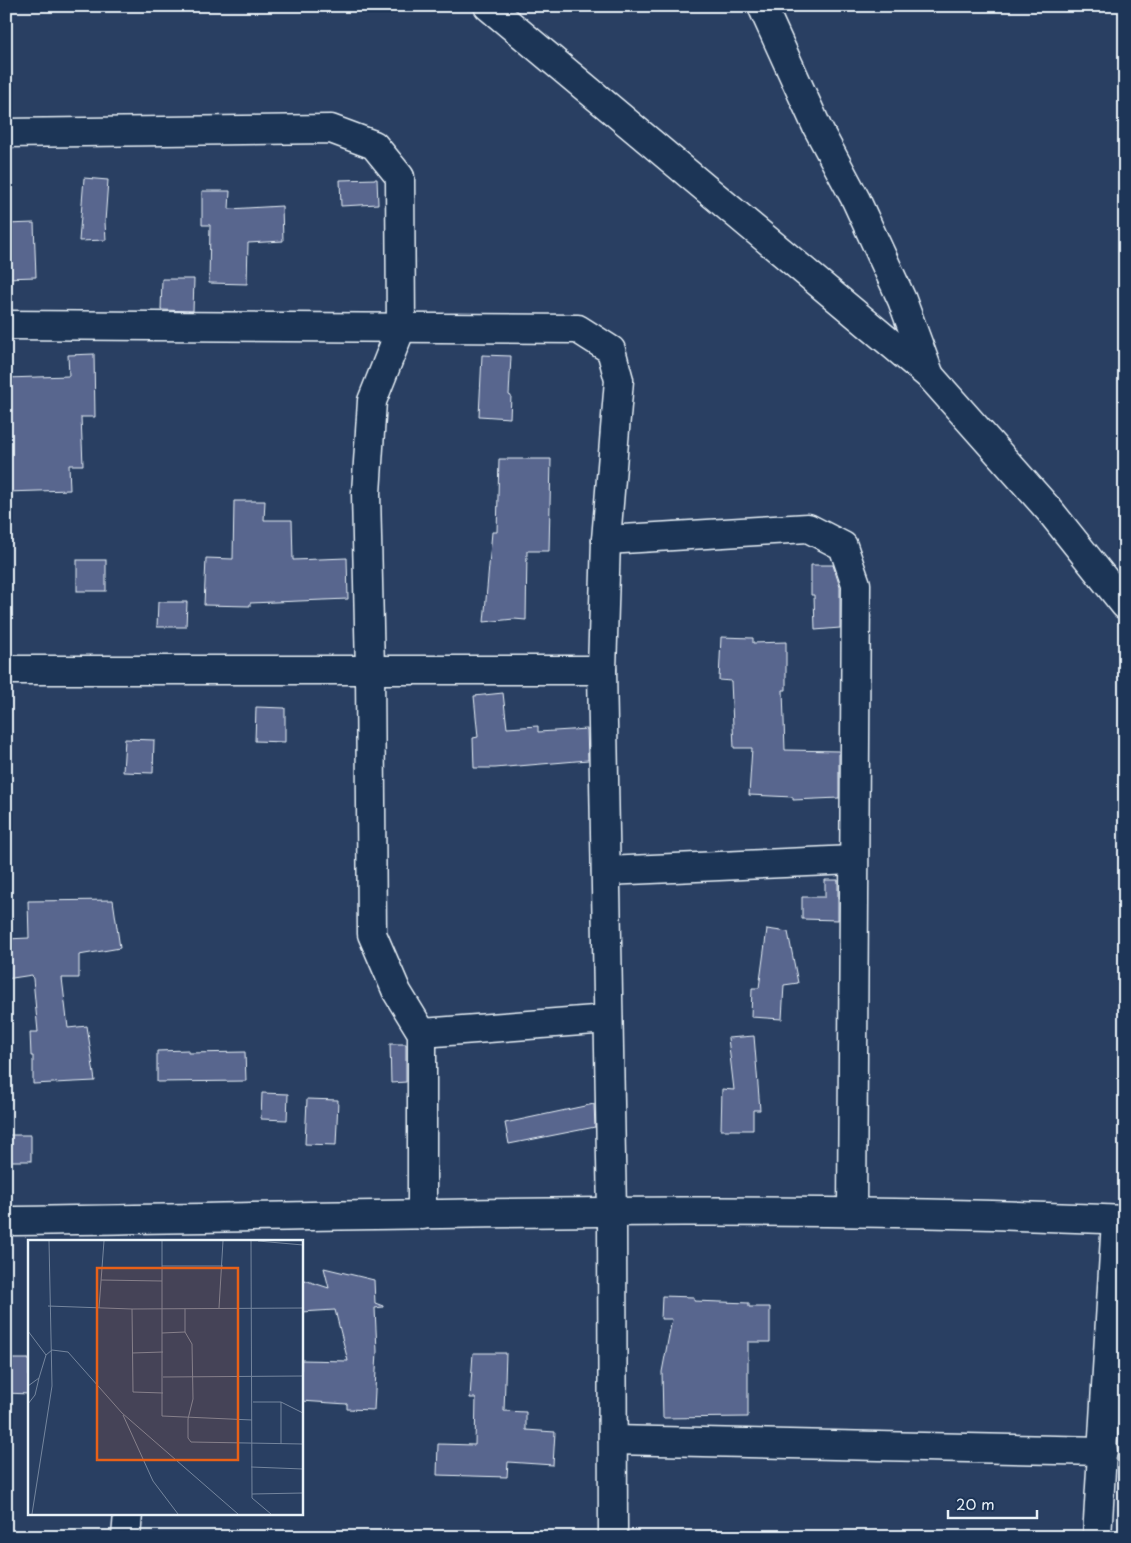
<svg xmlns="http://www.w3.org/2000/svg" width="1131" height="1543" font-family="'Playpen Sans',sans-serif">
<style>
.building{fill:#59668e;stroke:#e8f1f8}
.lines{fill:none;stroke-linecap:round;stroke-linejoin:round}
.minor-casing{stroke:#e8f1f8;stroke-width:31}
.minor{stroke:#1d3557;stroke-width:28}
.inset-road{fill:none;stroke:#75869e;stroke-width:1}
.view{fill:#e86118;fill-opacity:0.15;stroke:#e86118;stroke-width:2.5}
.inset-edge{fill:none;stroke:#e8f1f8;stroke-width:2.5}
</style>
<rect width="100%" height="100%" fill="#293f62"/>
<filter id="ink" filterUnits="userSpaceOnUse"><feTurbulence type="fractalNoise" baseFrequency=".02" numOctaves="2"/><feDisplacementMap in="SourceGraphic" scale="10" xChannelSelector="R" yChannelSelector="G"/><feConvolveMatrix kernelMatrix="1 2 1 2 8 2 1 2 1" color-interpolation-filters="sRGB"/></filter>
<g filter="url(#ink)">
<g class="building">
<path d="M84 178 108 180 105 222 106 240 79 241Z"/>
<path d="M377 179 378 204 341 206 340 180Z"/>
<path d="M202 191H230L229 209 282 206 283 241 248 243 247 284 209 283 210 225H202Z"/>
<path d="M34 223 36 277 6 278V224Z"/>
<path d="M162 279H194L193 311 161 310Z"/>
<path d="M94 354 95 417H81L83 465H69L70 490 6 492V378L69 376 68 355Z"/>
<path d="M482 355 511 356 509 395 511 396 510 418 479 416Z"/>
<path d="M499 459H551L549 551H527L526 620 514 619 484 622 492 532H497Z"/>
<path d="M234 501H265L264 520H292L293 560 347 558 348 599 250 603V606L204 605 206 558 233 559Z"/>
<rect x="77" y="560" width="29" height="31"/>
<path d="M811 565H833L840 587V628L815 630 814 595H811Z"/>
<path d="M158 602H187L186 627H157Z"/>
<path d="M721 637 753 638V643L786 642V690H783L785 750 839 751V798L793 800V797L749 795 752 748H734L731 681 719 680Z"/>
<path d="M503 693 507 728 538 726V732L587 729 588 760 495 768H474L473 738 478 737 474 696Z"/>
<path d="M256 707 285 708V742L255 741Z"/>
<path d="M125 739 154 740 153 773 123 772Z"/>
<path d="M825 880H838V920L802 919V897H825Z"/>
<path d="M113 900 120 948 79 955V978H62L68 1028 87 1026 95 1081 33 1084V1056H31L30 1032H38L33 979 32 975 6 979V939L29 938 28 901Z"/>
<path d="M767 929 788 932 798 983 784 985 782 1019 751 1017 752 988H759Z"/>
<path d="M754 1036 760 1110H753V1130H721L722 1089 734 1090 728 1038Z"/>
<path d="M390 1044H406V1082L391 1083Z"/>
<path d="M188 1050V1053L245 1052 246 1081 157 1082V1051Z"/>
<path d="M262 1093 288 1094 287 1120 261 1119Z"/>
<path d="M307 1099 338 1100 336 1145 305 1144Z"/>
<path d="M594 1104 595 1127 509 1144 505 1123Z"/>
<rect x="6" y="1135" width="25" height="26"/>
<path d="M324 1268 374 1280 375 1303 383 1306V1307L375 1308 377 1351 374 1410 347 1409V1404L301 1401V1360L348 1361 335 1310 301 1312V1279L329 1288Z"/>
<path d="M662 1296 694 1297V1301L749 1303V1307H770V1342H748V1417L663 1418 662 1372 672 1319H661Z"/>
<path d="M473 1353H506L504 1411 526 1412V1430L555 1432 553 1465 508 1462 507 1477 437 1475 438 1444 475 1445 476 1398H470Z"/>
<path d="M6 1359H29V1394L6 1393Z"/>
</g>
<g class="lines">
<defs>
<g id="minor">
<path d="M488 6 931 377 1050 511 1125 605"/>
<path d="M762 6 817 127 856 200 902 300 930 376"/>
<path d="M6 133 331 129 374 145 400 177 401 328 372 401 366 493 370 670 372 934 397 992 422 1033V1215"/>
<path d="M6 325 578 329 611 350 619 380 606 540 602 670 612 1212 613 1537"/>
<path d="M606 540 808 528 843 546 856 584 852 1212"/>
<path d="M6 670H602"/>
<path d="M606 871 853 860"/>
<path d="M422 1033 608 1019"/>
<path d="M6 1221C379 1216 752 1203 1125 1220"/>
<path d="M613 1440 1103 1451"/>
<path d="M126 1537 128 1514"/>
<path d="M1097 1537 1116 1220"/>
</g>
</defs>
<use href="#minor" class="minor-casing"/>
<use href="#minor" class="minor"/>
</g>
</g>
<g transform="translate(28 1240)">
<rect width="275" height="275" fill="#293f62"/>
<path class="inset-road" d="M134 1V176L224 180M223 1 224 258 243 274M230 1 275 5M134 26H195M73 40 134 41M20 66 104 69 275 68M71 68 76 1M191 68 195 1M104 69 105 152 135 153M157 69V92L164 104 165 159 160 179V198L163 202 275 204M0 91 18 115M134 93 157 92M104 113 135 112M135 137 275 136M0 146 11 138 18 115 24 110 40 112 94 173 210 274M225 162H253L275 173M253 162V204M0 164 7 155 11 138M95 175 125 241 150 274M223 227 275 229M224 254 275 253M4 274 24 146 21 1"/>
<path class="view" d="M69 28H210V220H69Z"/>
<rect width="275" height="275" class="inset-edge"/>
</g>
<rect width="1131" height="1543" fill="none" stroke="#1d3557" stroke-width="25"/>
<rect x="12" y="12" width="1106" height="1518" fill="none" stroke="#e8f1f8" stroke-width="2" filter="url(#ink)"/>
<path d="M948 1510v8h89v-8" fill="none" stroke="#e8f1f8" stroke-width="2.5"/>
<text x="956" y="1510" font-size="15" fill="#e8f1f8" stroke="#1d3557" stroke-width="4" paint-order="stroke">20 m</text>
</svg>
